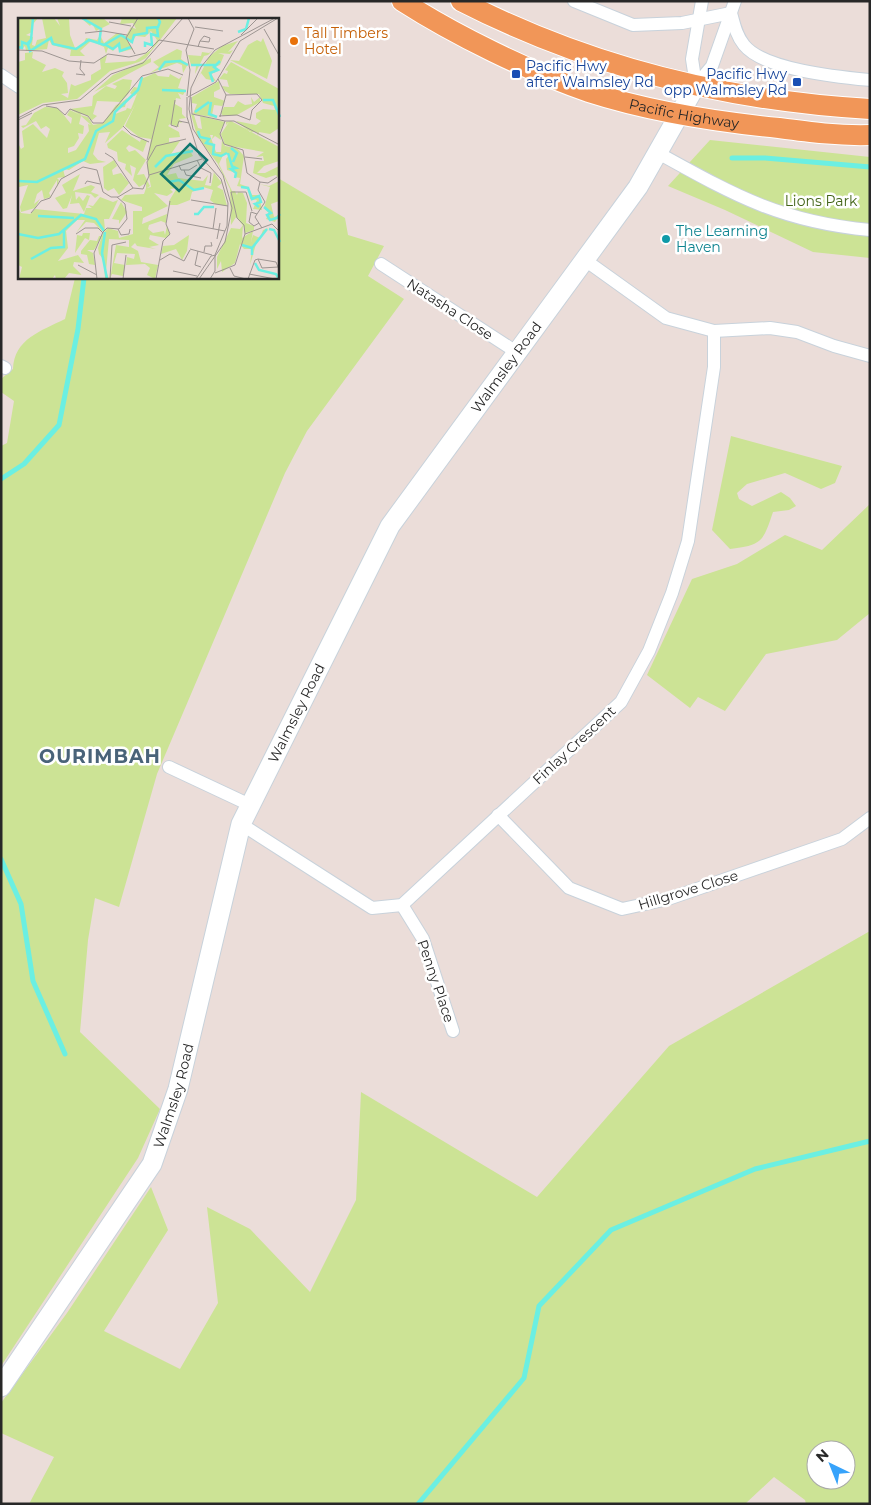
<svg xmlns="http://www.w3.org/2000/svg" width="871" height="1505" font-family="Montserrat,sans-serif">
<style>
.green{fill:#cce395;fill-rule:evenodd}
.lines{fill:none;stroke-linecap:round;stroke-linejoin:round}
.stream{stroke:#6befe2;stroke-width:5}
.street-casing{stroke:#c8d2db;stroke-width:14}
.secondary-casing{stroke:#c8d2db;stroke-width:21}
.primary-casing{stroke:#fff;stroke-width:22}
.street{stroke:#fff;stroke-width:12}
.secondary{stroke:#fff;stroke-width:19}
.primary{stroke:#f19658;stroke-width:20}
.food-dot{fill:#e8710a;stroke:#fff;stroke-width:2}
.transit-dot{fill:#1a4fb4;stroke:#fff;stroke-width:2}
.culture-dot{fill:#0f9aa8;stroke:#fff;stroke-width:2}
.labels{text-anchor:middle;stroke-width:5;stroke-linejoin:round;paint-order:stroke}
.food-label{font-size:14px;fill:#c56008;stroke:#fff;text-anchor:start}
.transit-label{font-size:14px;fill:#164399;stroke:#fff;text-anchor:start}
.street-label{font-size:14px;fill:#282828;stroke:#fff}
.park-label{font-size:14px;fill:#446519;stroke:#fff}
.culture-label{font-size:14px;fill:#0d838f;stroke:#fff;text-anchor:start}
.district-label{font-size:19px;font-weight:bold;letter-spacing:1px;fill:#496379;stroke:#fff}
.inset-river{fill:none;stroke:#6befe2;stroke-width:2.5}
.inset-road{fill:none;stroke:#9d9592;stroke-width:1}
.view{fill:#0f766e;fill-opacity:0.15;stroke:#0f766e;stroke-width:2.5}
.inset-edge{fill:none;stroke:#282828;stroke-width:2.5}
</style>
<rect width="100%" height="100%" fill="#ebddd9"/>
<g class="green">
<path d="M710 140 870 157V258L813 252 725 210 668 186Z"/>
<path d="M278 178 345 218 348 235 384 246 368 276 404 299 307 431 285 473 157 774 119 907 95 898 88 940 80 1032 160 1109 138 1158 1 1366V446L7 443 14 401 1 392V379L13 369C14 339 41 331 65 319L75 278H278Z"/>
<path d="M731 436 842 466 835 483 821 489 785 473 747 484 737 493 739 499 752 506 781 492 790 498 796 506 789 510 773 512C763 542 762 545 730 549L712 530Z"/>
<path d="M870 504V613L837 640 766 654 725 711 698 697 690 708 647 675 692 579 737 564 785 535 822 550Z"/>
<path d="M870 931V1504H806L805 1500 774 1477 745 1504H29L54 1457 1 1433V1403L67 1313 151 1187 168 1230 104 1331 180 1369 218 1303 207 1207 250 1229 310 1292 356 1200 361 1092 537 1197 669 1046ZM816 1450H846V1480H816Z"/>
</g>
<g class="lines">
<g class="stream">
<path d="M732 158H765L870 167"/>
<path d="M1 479 24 464 59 425 78 329 84 278"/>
<path d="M1 859 21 904 33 981 65 1054"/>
<path d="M418 1504 524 1378 539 1306 611 1230 755 1169 870 1141"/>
</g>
<defs>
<g id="street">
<path d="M574 1 633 25 682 23 731 13"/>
<path d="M731 13C734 24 736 35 744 45 764 70 839 77 870 80"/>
<path d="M1 75 19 87"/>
<path d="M696 85 712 66 735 1"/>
<path d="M696 85 692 59 702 1"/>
<path d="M658 153C734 195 781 222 870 230"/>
<path d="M585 260 666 318 714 331 770 328 797 332 834 346 870 356"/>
<path d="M381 264 518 353"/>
<path d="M1 366 5 368"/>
<path d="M169 767 250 805"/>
<path d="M498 815 569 888 622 909 668 899 842 839 870 818"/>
<path d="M241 824 372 908 402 905 621 702 649 651 672 593 688 541 714 367V331"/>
<path d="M402 905 423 939 453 1031"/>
</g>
<g id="secondary">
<path id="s1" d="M1 1387 152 1164 178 1089 241 824 390 526 638 187 696 85"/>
</g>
<g id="primary">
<path id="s2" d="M402 1C455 35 530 72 589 92 648 111 718 122 779 128 809 132 839 136 870 135"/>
<path d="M461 1C588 66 728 101 870 109"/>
</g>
</defs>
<use href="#street" class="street-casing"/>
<use href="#secondary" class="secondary-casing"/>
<use href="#primary" class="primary-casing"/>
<use href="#street" class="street"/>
<use href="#secondary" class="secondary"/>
<use href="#primary" class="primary"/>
</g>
<circle class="food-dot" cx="294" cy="41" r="5"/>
<g class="transit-dot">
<rect x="511" y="69" width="10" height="10" rx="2.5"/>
<rect x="792" y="77" width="10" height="10" rx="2.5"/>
</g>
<circle class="culture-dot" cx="666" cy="239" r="5"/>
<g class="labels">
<g class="food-label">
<text x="304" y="38">Tall Timbers<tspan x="304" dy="16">Hotel</tspan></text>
</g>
<g class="transit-label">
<text x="526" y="71">Pacific Hwy<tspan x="526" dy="16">after Walmsley Rd</tspan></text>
<text x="787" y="79" text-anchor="end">Pacific Hwy<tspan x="787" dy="16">opp Walmsley Rd</tspan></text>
</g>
<g class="street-label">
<text dy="5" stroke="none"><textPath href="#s2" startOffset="306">Pacific Highway</textPath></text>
<text transform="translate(450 309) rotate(33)" y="5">Natasha Close</text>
<text dy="5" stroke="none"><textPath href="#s1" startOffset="1151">Walmsley Road</textPath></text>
<text dy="5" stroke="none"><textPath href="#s1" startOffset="745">Walmsley Road</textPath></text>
<text transform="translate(574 745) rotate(-43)" y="5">Finlay Crescent</text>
<text transform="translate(688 890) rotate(-17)" y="5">Hillgrove Close</text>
<text transform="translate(436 981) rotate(71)" y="5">Penny Place</text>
<text dy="5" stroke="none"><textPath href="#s1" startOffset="341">Walmsley Road</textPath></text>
</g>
<g class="park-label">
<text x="821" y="206">Lions Park</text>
</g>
<g class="culture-label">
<text x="676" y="236">The Learning<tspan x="676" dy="16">Haven</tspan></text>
</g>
<g class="district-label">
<text x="100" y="763">OURIMBAH</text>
</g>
</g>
<g transform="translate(18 18)">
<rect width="261" height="261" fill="#ebddd9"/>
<path d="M0 0H20L15 6 14 14 8 17 15 19 14 27 17 28 19 22 28 20 24 0H36L42 8 39 0H51L52 17 57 30 65 27 68 20 79 22 82 17 86 25 99 15 108 18 113 9 118 11 115 5 102 6 104 0H120L119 3 121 0H159L128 40 121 44 92 53 59 81 25 85 0 97V44L7 42V35L15 34 14 40 28 47 24 54 37 50 46 54 44 58 49 65 50 75 43 76 50 80 53 66 57 68 73 62V57L83 51 82 41 89 37 87 45 117 43 133 32 139 22 133 13 127 19 118 18 113 25 109 22 115 31 103 34 99 27 95 33 90 30 88 36 86 29 73 23 62 33 67 38H52L53 32 34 27 31 22 29 31 8 33 7 28 4 31 0 30ZM63 0H85L92 6 78 13 74 5 72 8ZM245 20 254 43 249 61 212 42 221 43 230 27 239 22 243 24ZM220 23 210 34 215 32 212 36 200 35 206 37 202 47 197 49 200 53 193 56 198 63 188 61 183 55 175 70 191 39 204 28ZM159 31 164 33 163 41 170 46 165 55 164 47 159 45 132 55 141 49 135 44ZM195 32 190 37 186 38 177 56 178 48 173 47 170 37 183 38 184 34 191 35ZM133 40V44L76 74 95 57ZM213 44 261 71V110L252 116 241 114 240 118 239 114H232L218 103 238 107 243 103 238 100V95L245 91 257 92 256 88 245 85 241 76H212L207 73 204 68 211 69 209 62 201 61 206 55 209 56 210 53 207 52ZM137 55 140 58 151 59 152 56 161 61 164 58 160 70 168 72 165 77 160 75 163 81 158 80 157 86 164 90V96L168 100 161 101 164 105 160 104 161 109 152 106 150 108 161 114 162 119 151 120V124L162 123 153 136 171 131 175 138 156 146 149 157 158 155 160 160 185 163 190 157 187 167 193 168 196 154 182 142 194 152 204 165 199 169 205 172 209 188 197 186 192 182 195 172 185 169 174 174 172 182 159 187H152L151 183 159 170 152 171 155 174 149 178 136 175 150 188 125 200 124 206 149 196 148 205 143 203 131 207 130 211 135 215 146 213 147 217 149 208 152 217 148 220 132 217 131 221 141 227 131 229 138 231 119 228 117 225 113 229 120 233 123 244 140 247 137 261 129 257 132 250 127 246 108 247 109 239 116 241 117 236 99 235 96 245 107 247 105 258 94 256 92 261 98 227 111 229V222L91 221 88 253 91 261H87L86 242 81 236 80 230 85 215 90 210 100 213 101 220 115 216V193H124V189L103 182 107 177 126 176 128 170V165L121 169 115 162 118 150 112 147 114 158 107 151 108 146 100 143 99 134 90 130 89 126 104 112 122 124 123 121 129 123 125 134 111 127 108 130 111 134 117 132 128 142 119 157 126 156 132 168 129 170 133 169 129 147 133 121 121 119 107 108 117 87 105 109 87 125 92 114 81 115 75 136 80 142 88 144 72 146 65 143 51 152 45 151 47 159 39 160 41 162 39 169V162L31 175 33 179 26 181 24 172 19 176 16 186 22 181 17 190 3 194 2 189 10 167 1 169 0 176V125L3 131 6 129 4 113 15 106 29 120 32 111 28 108 23 111 18 103 5 110 3 108 8 107 16 95 27 89 40 90 53 106 54 100 49 97 52 92 62 97 52 91 74 88 75 78 88 68 97 71 99 68 94 66 105 61 114 62 111 75 103 84 79 83 75 96 79 98 73 103 71 98 64 96 62 97 70 99 75 107 85 105 98 87 103 85 109 80 107 89 100 90 97 96 108 92 111 85 109 90 113 91 119 76 116 78 112 75 116 69 121 70 123 61ZM63 98 73 107 70 106 71 113 58 132 50 135V130L56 128 61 120 60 115 65 116 66 108 61 106ZM201 63 202 71 196 74V79L207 83 204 88 196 87 194 97 200 100 175 96 179 86 174 85V79ZM233 79 236 84 242 79V84L219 97 205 98 203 95 206 89H216L220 83 227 87 234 86ZM173 96 176 97 180 110 184 111 182 98 207 104 202 113 203 122 197 118 194 121 195 117H192L198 134H203L204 122 207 128 219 130 226 138 222 166 230 169 234 177H241L244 192 235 191 239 182 232 181 230 170 219 168 222 160 216 159 218 155 209 152 208 141 211 137 206 135 201 146 214 173H217L219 177 220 174 225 175 229 185 228 205 236 208V212L227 215 226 209 218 199 213 207 212 171 200 146 179 118ZM213 103 261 129V143L246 148 239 155H247L261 148V161L258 157 248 160 235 155 237 143H246L245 138 238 139 246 134 207 127 203 116 211 104 208 107V104ZM96 142 99 148 94 152 95 157 103 155 111 165 101 177 96 170 90 173 86 170 85 149ZM62 156 55 173 73 167 77 169 73 174 81 177 77 180 73 176 57 174 58 182 61 178 65 183 69 177 72 178 66 194 61 185 52 186 54 177 49 190 45 191 37 180 48 175 44 167ZM261 163V183L253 186 256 199 261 197 257 204 248 201 251 195 246 190 252 169 241 166 251 168ZM82 179 95 184 100 182 91 201H86L87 212 84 213 76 205 68 204 58 215 67 202H59L48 213 50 230 40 243 60 237 66 245 56 244 55 248 64 257 51 255 46 261H38L37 257 34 261H1L4 249 0 247V190L3 195 12 196 17 191 66 196 68 190H74L70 187 75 188ZM103 184 109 194 101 206V202L94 201ZM225 207 224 220 235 213 233 224 235 217 242 220 245 212 250 210 238 226 232 247 234 231H226L222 226 217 245 204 254 203 243 199 251V239L213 210 222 211ZM65 215H72L71 222 67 220 57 235 59 217 64 218ZM171 217 169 233 164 242 158 231 143 236 145 228 156 227ZM81 218H84L76 232H69L75 235 77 247 71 246 69 237 63 236V233L72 222 79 223Z" fill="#cce395" fill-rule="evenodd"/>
<path class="inset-river" d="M64 0 83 11 81 26M220 14 228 11 231 0M13 22 15 0M86 26 95 31 101 26 102 33 113 29M0 29 4 30V24L9 26 13 22 10 27 12 33 33 20 35 26 58 31 71 22 86 27 103 17 114 24 116 17 129 15V10L140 9 142 4 140 0M127 29V25L134 27 133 16 140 18 139 9M173 47H198M141 52 147 44 162 43 170 47M195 64 192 55 200 52 196 49 202 43M144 72 168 73M245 82H255L262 99M193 84 191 96 199 99M177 94 191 84M180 113 182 119 191 121 188 125 196 127 195 136 203 138 209 135M213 130 219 135 215 144M210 135 214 148 218 150 213 151 218 155 217 160M137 149 148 138 175 133M0 163 19 164 67 141 78 113 95 103 97 94 120 72 124 59M151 164 161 162 176 172 186 170M223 169 230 170 234 181 241 178 243 184 237 186 241 189M246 189 253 195 249 197 252 202 259 200 262 196M176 196H180L186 189H196M20 198 56 200M251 211 256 212 262 224M87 214 84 235 89 261M0 216 20 220 41 216 63 197 78 201 86 213M224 227 234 230V237M234 230 249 211M13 241 33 230 46 229V212M237 245 241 252 258 256 261 261"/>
<path class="inset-road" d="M91 4 113 8M177 9 205 13M246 11 262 39M67 15 85 13 109 17M223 17 240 0M180 29 182 23 191 24 192 20 186 18 182 23M0 32 24 33 51 43 76 45 90 36 111 39 128 35 141 22 196 31M117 36 108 20 120 0M58 56 67 57 62 51 63 42M200 61 208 77 202 99M169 78 172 52 168 32 176 11 170 0M169 79V99L181 137 203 161 210 185 209 208 197 237V253L192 261M170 79 198 64 222 23 260 0M173 79 174 96 207 103 202 116 206 126 225 132 229 155 242 164M157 82 153 107 159 109 161 103 171 105M28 88 39 90 47 97 52 91 70 98 75 105H85L124 58 150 51 165 57M201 98 219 97 232 102 234 92 244 82 239 76 208 77M0 100 25 87 62 82 93 56 125 45 165 0M0 102 14 95M207 103H216L262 127M105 108 113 116 131 124M87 135 95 140 115 170M227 139 244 141M129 142 142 87M179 142 183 150 193 155 192 165M161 147 163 152H171L179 147M166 152 168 157 183 160M131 157 184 141M242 164 240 172 247 184 237 199 244 210M242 164 250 165 259 159M67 166 69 163 82 166M228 174 234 193M173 182 210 188M13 195 23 183 32 180 43 161 65 149 79 152 85 174 93 179H100L115 170 125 171 131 158 129 144 138 128 168 121M239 196 233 194 231 204 236 208 241 205M159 204 207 213M100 211 103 217 111 216 112 211M195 211 198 190M58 216 67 210H80L85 215M227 216 226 207 219 200 213 174H228M227 216 254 206 262 214M199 221 202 205M172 231 194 237M180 233 177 247 183 249M186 234 187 228H194L193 224M142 242 152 236 166 243 172 232M60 247 79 257M212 250 216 258 228 261M155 253 179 258M197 255 217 247 227 216M231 256 257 261M79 261 76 235 85 214 89 210 101 211 109 201 107 186 99 179M92 261 94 227 108 224M105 261 108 237M138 261 145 223 152 216 148 206 152 183M178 261 193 238 198 237M181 261 207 224 214 190 205 157 175 111 171 91 173 70 183 49 197 32 257 0M230 261 237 242 240 241 258 244 260 249 244 250 240 241"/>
<path class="view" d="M172 126 189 142 161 173 143 156Z"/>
<rect width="261" height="261" class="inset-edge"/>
</g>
<rect width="871" height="1505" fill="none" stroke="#282828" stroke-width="5"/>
<g transform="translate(831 1465) rotate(317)"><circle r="24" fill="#ffffff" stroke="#a9a9a9"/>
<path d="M0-4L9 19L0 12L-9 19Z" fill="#37a3fb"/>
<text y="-8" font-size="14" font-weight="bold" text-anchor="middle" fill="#282828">N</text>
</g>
</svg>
